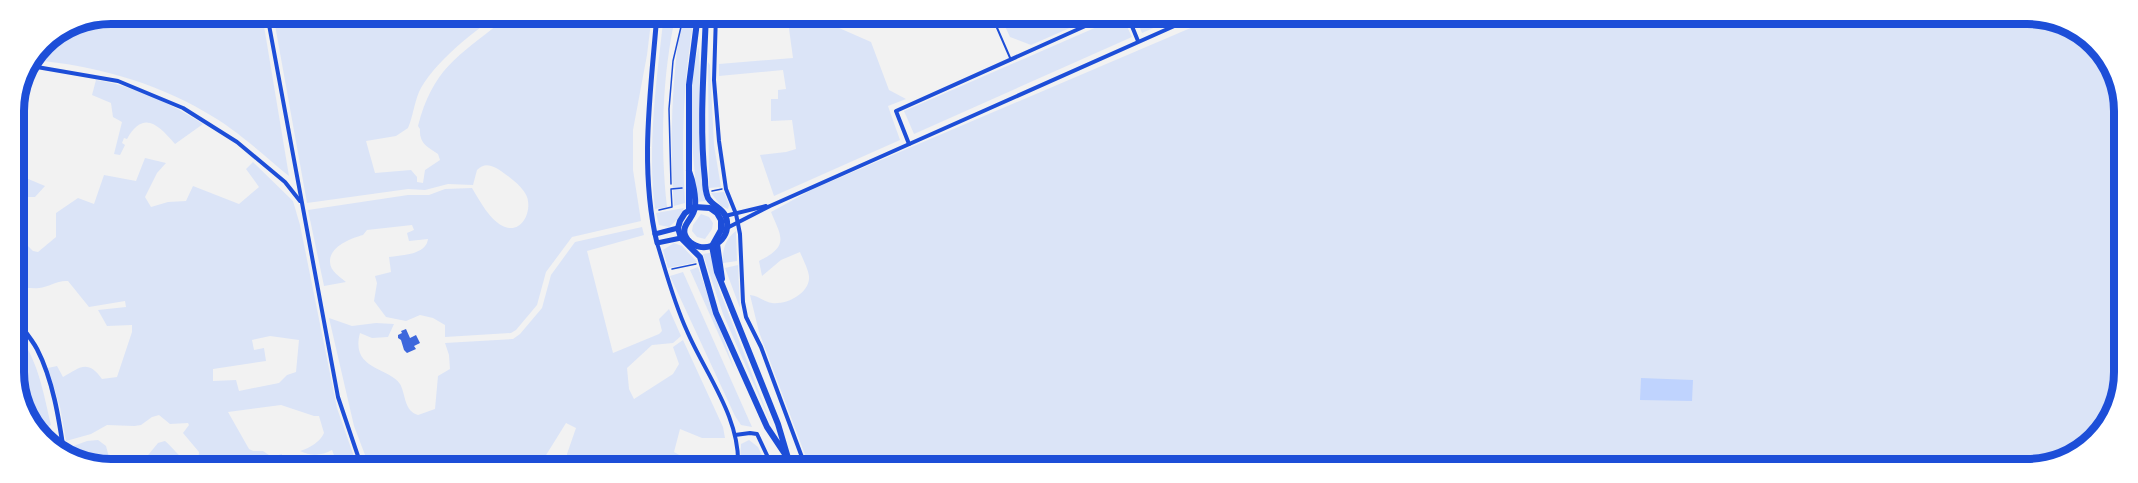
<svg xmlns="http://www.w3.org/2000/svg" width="2138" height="483" font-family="'Archivo Narrow',sans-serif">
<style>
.green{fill:#dbe4f7;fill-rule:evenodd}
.water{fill:#bfd3fe}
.building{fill:#3d67dc}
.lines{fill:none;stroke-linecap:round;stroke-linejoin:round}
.path{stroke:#1d4ed8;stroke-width:1.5}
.service{stroke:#1d4ed8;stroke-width:2}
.minor{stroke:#1d4ed8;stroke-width:4}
.tertiary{stroke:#1d4ed8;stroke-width:4.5}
.secondary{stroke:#1d4ed8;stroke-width:5}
.primary{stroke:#1d4ed8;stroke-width:6}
.rim{fill:none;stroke:#1d4ed8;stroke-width:8}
</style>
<rect width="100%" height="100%" fill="#f2f2f2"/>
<g class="green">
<path d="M111 14H262L289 176C262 154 236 129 205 112 152 81 95 66 34 60L42 42Z"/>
<path d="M273 14H503C478 25 430 67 419 92 414 104 413 116 408 128L396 136 366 141 375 173 411 170 417 177V182L423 183 425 170 440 160 438 154C427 147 419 143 420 129L418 126C433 69 457 57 501 22 523 13 543 28 565 26L577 14H652L647 55 633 130V170L641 221 572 237 546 272 537 305 516 330 511 333 445 337V325L433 318 420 315 406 321 386 317 374 301 377 283 375 276 391 272 389 257C402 255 426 255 428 239L409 241 407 233 414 230 412 225 367 230 363 235C351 238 329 247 330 262 330 271 340 277 346 282L324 286 308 210 408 195H429L445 189 472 188C480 201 490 221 505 227 524 234 534 206 525 193 520 184 509 177 501 171 493 165 484 162 477 170L473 185 448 184 425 190 408 189 307 203Z"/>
<path d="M664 14H676C662 74 660 145 667 207L655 209C647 145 657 77 664 14Z"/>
<path d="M682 14H695C683 77 681 140 685 203L674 206C669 142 672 77 682 14Z"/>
<path d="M787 14H826L830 24 871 42 889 90 906 99 888 106 900 140 774 196 760 155 786 152 796 149 792 120 771 121V99H778V90L786 89 783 70 719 76V64L793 58Z"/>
<path d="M1021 14H1067L1072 27 1031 45 1010 37 1003 22Z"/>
<path d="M1134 14 1183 15 1142 33Z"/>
<path d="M1221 15H2046L2096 42 2123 92V391L2091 446 2033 469H1292L1295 464H1270L1269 469 810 468 759 332 750 295C759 296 764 302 772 303 786 305 808 294 809 279 810 272 803 260 800 252L781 260 762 276 759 261C789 246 782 238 771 212L813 189Z"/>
<path d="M1122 16 1132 37 914 134 904 111Z"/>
<path d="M699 46 702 185 706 201 697 202C694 151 684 95 699 46Z"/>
<path d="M708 62 710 65 714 145 721 187 709 188Z"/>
<path d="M96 80C135 86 170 103 203 124L175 144C159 126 144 109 127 139L124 138 122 143 125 145 120 155 114 154 122 122 113 117 111 103 92 95Z"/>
<path d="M145 158 166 163 157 173 145 197 151 207 168 202 186 201 193 186 239 204 259 187 246 169 253 162 293 201 300 225 337 408 358 468H339L332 450C322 456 310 456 300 451 310 448 320 442 324 433L319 416H314L281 405 228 412 249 449 253 451H263L272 457 282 454 281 461 274 468H120L144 460 158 443 165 441C178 452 179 461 198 462L199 452 183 433 189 425 188 423 170 424 159 415 152 417 141 425 134 426 107 425 91 434 66 441 60 407 48 368 57 366 63 377C80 367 88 359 102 379L117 377 132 332V325L107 326 98 310 126 307 125 301 89 307 68 281C57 280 49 287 39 288 30 289 24 286 15 290L14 232 33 251 38 252 56 237V213L78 198 94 204 104 175 136 181ZM270 336 299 340 296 372 287 375 279 383 239 391 236 380 213 381V369L266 361 264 348 254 350 252 340Z"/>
<path d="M14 173 45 186 35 197H26L14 201V185L16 184Z"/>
<path d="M724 192 729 205 728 209 721 206 711 193Z"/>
<path d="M684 208 678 219 669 227 659 225 656 213Z"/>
<path d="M701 214 709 217 713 223 712 229 705 239 697 237 692 231 693 225Z"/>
<path d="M642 227 644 235 587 251 613 353 659 334 662 331 659 319 669 309 681 336 673 343 652 345 627 368 629 389 634 399 673 374 679 364 673 347 683 340 723 427 725 438H702L680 429 674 452 694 463 686 468H567L569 465 567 454 576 428 566 423 538 468H473L408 461 392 468H370L354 426 329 318 352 326 376 323 394 324 388 337 372 338 360 333C350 370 389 367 400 384 406 395 404 411 418 415L435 409 438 376 450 369 449 355 445 343 513 339 520 334 542 308 551 275 575 242Z"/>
<path d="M736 231 737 261 723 263C722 251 725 239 736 231Z"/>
<path d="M674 243 682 246 697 262 668 268 663 250Z"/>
<path d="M710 253 719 289 773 428 723 314 703 254Z"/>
<path d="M738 265 740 308 725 268Z"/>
<path d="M698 267 735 371 690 270Z"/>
<path d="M683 272 752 427 741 425 735 416 670 276Z"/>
<path d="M15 330C38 358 43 391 51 425L37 432 15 391Z"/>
<path d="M98 440 106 446 111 465 116 468H92L69 455 68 448 87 441Z"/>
<path d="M749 440 758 447 768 468H740L741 444Z"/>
</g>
<path class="water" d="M1641 378 1693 380 1692 401 1640 400Z"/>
<path class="building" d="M406 329 410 338 416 335 420 343 414 346 416 349 407 353 404 350 401 340 398 338V335L402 333 401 331Z"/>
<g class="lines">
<g class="path">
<path d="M671 184 669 109 673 61 684 14"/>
<path d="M712 191 722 189"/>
<path d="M659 210 672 207 671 189 682 188"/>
<path d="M672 269 696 264"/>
</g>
<path class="service" d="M991 14 1011 60"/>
<g class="minor">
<path d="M267 14 338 397 362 468"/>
<path d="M716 14 714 80 719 141 726 189 736 214 740 234 743 302 746 317 761 347 806 468"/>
<path d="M1127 14 1138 41"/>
<path d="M31 66 118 81 183 108 237 142 285 182 300 201"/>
<path d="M909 144 896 111 1112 14"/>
<path d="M725 216 766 206"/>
<path d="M727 228 770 206 1199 15"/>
<path d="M657 243C666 272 674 303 687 331 706 375 741 418 738 468"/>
<path d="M735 435 750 433 757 434 773 468"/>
</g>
<path class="tertiary" d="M15 318C22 328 31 338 37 349 53 380 59 419 64 453"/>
<g class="secondary">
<path d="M657 14C651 90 639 168 657 243L681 238"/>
<path d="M655 234 678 228"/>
</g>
<g class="primary">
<path d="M689 171C693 181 696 197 695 207 694 220 677 226 688 240 700 254 725 246 727 228 729 209 715 209 708 198 706 193 705 186 705 180 699 125 704 69 706 14"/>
<path d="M689 210V85L698 14"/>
<path d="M717 244 722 279"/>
<path d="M787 457 767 427 716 313 700 257 681 238 678 228 680 221 685 213 695 207 710 208 717 213 721 220V230L712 246 717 272 778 424 791 468"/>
</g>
</g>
<path d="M0 0H2138V483H0ZM111 24H2027A87 87 0 0 1 2114 111V372A87 87 0 0 1 2027 459H111A87 87 0 0 1 24 372V111A87 87 0 0 1 111 24Z" fill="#fff" fill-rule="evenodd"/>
<path class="rim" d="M111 24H2027A87 87 0 0 1 2114 111V372A87 87 0 0 1 2027 459H111A87 87 0 0 1 24 372V111A87 87 0 0 1 111 24Z"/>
</svg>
